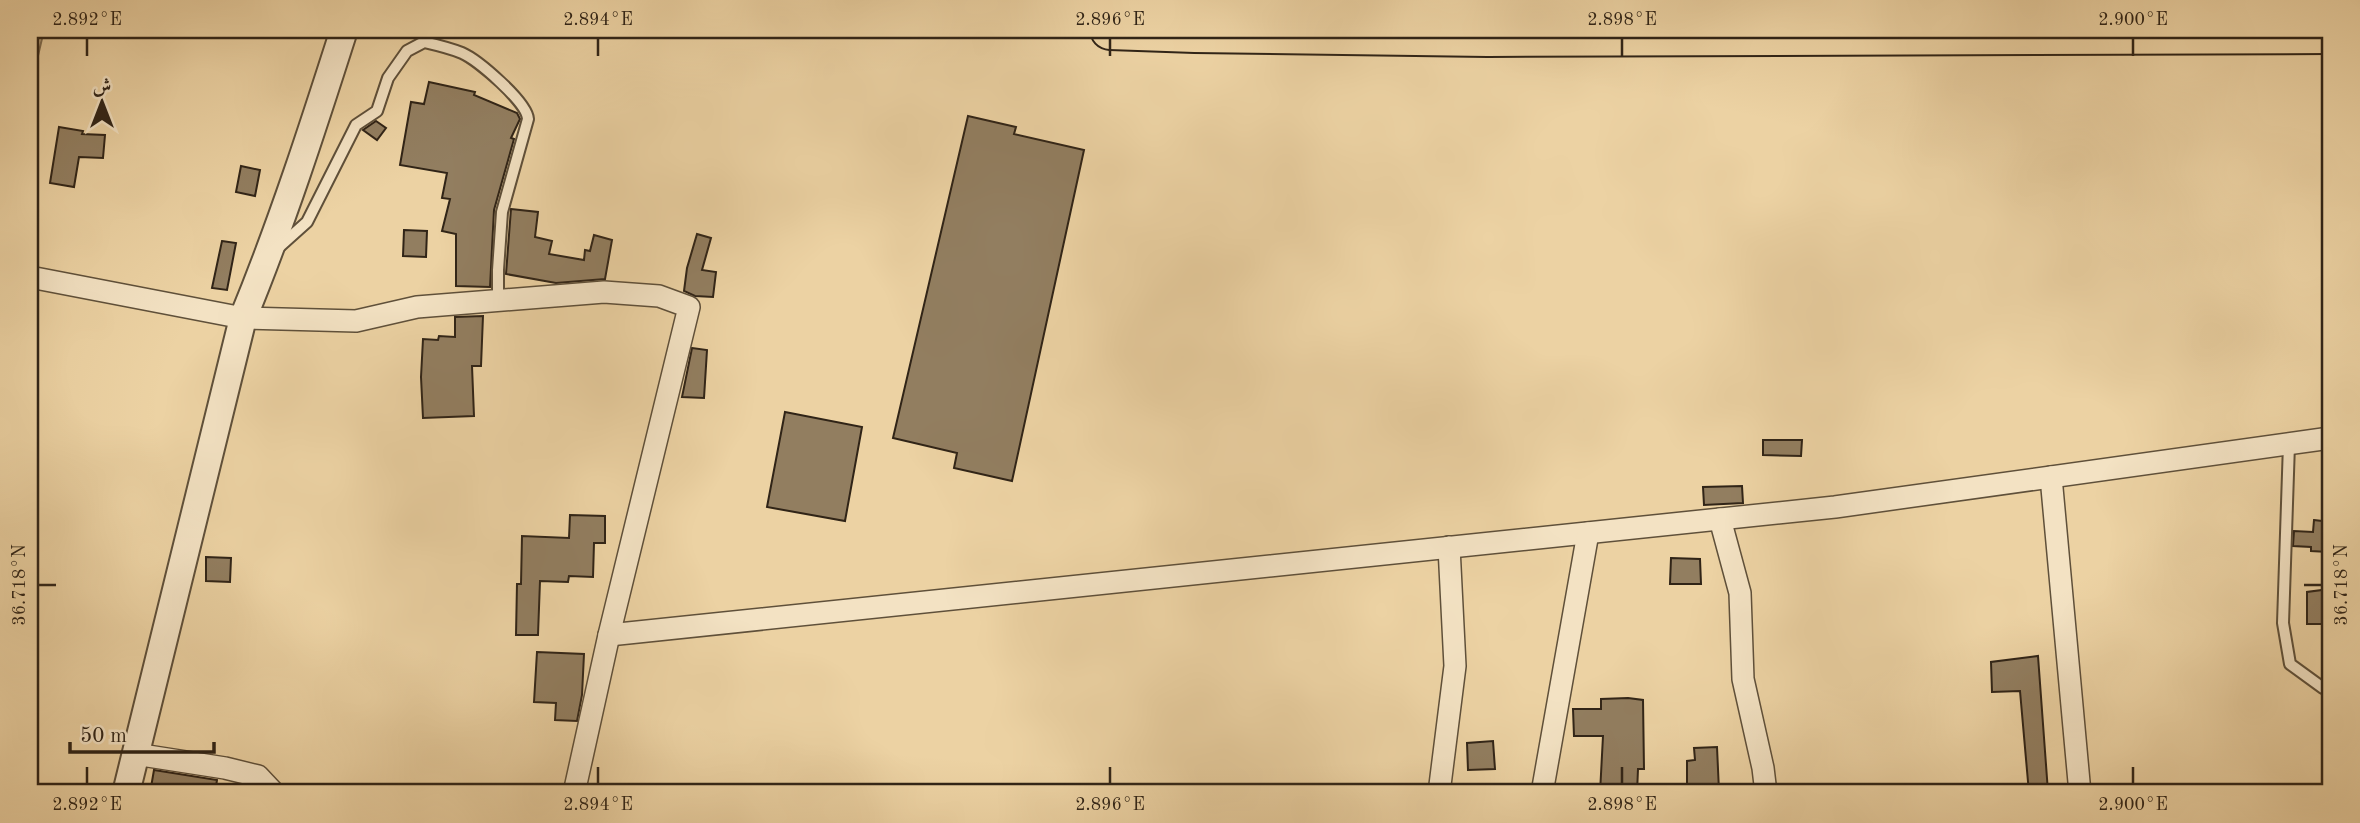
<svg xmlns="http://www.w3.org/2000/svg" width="2360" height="823" font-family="'Old Standard TT',Amiri,serif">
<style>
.grass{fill:url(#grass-tufts);stroke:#7e6c51;stroke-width:2}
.building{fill:#927e60;stroke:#302417;stroke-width:2}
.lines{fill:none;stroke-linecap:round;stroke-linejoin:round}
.service-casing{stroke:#5f503a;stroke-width:14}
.minor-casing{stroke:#5f503a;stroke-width:24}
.tertiary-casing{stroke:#5f503a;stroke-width:30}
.motorway-casing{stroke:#302417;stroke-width:42}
.service{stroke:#f3e2c3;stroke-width:10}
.minor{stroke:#f3e2c3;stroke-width:21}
.tertiary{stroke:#f3e2c3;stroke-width:26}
.motorway{stroke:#ecd2a3;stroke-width:38}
.ticks{fill:none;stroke:#302417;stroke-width:2.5}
.neatline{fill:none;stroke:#302417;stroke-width:2.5}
.ticks-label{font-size:18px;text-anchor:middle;fill:#302417}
</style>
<defs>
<pattern id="grass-tufts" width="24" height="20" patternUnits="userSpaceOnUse" patternTransform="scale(1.75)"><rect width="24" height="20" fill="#ccb48b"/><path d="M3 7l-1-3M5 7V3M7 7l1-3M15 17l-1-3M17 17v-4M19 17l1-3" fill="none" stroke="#a69271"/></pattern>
</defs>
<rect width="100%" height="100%" fill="#ecd2a3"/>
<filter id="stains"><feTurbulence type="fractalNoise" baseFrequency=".00286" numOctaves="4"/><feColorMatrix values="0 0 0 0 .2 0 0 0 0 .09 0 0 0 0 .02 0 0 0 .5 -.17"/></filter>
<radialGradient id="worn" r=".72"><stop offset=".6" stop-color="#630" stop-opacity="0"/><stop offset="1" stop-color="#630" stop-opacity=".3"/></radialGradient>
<path class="grass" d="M30 30H44L30 90Z"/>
<g class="building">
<path d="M429 82 475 92 474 95 517 113 520 119 511 138 514 139 494 210 490 287 456 286V234L442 231 450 199 442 198 447 173 400 165 411 102 424 104Z"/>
<path d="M968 116 1016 127 1014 134 1084 150 1012 481 954 468 957 453 893 438Z"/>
<path d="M376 121 386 128 377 140 363 130Z"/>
<path d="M59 127 83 131 82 134 105 135 103 158 79 157 74 187 50 183Z"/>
<path d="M241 166 260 170 255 196 236 192Z"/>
<path d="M511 209 538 212 535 237 552 241 549 254 584 260 585 250 590 251 594 235 612 240 605 279 556 283 506 274Z"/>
<path d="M404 230 427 231 426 257 403 256Z"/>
<path d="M697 234 711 238 702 270 716 272 713 297 695 296 684 291 687 268Z"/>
<path d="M222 241 236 243 227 290 212 288Z"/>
<path d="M483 316 481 366H472L474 416 423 418 421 377 423 339 438 340 439 336 455 337V317Z"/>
<path d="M692 348 707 350 704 398 682 397Z"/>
<path d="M785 412 862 427 845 521 767 507Z"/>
<path d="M1763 440H1802L1801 456 1763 455Z"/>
<path d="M1742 486 1743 503 1704 505 1703 487Z"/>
<path d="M570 515 605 516V543H594L593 577 569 576 568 582 540 581 538 635H516L517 584H521L522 536 569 538Z"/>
<path d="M2314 520 2330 522 2328 552 2311 551V547L2293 546 2294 531 2313 532Z"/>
<path d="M206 557 231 558 230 582 206 581Z"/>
<path d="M1671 558 1700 559 1701 584H1670Z"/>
<path d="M2330 589V624H2307V592Z"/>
<path d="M537 652 584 654 582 695 577 721 555 720 556 703 534 702Z"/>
<path d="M2038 656 2048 792 2029 793 2020 691 1992 692 1991 662Z"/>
<path d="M1628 698 1643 700 1644 769H1638L1637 793H1600L1603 736H1574L1573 709H1601V699Z"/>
<path d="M1493 741 1495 769 1468 770 1467 743Z"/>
<path d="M1717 747 1719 791H1687V761L1695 760 1694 748Z"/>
<path d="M154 770 217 780 215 793H150Z"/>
</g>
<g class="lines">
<defs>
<g id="service">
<path d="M278 248 307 222 356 125 377 111 388 78 407 51 424 42C437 45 450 48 462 53 478 60 527 102 528 119L502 212 498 270V301"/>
<path d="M2289 444 2283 623 2290 664 2323 688H2330"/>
</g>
<g id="minor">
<path d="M30 277 243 318 356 321 417 307 604 292 659 296 689 307 609 635 1835 507 2330 438"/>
<path d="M2051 477 2080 793"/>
<path d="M1720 519 1740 593 1743 679 1763 768 1766 793"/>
<path d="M135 754 225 768 258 776 274 793"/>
<path d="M574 793 609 635"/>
<path d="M1439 793 1455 666 1449 547"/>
<path d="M1542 793 1588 533"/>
</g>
<path id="tertiary" d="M126 793 243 318C282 223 313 127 344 30"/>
<path id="motorway" d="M1110 30 1195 33 1488 37 2330 34"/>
</defs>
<use href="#service" class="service-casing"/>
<use href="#minor" class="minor-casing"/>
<use href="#tertiary" class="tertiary-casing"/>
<use href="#motorway" class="motorway-casing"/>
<use href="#service" class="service"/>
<use href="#minor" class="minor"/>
<use href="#tertiary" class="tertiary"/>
<use href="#motorway" class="motorway"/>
</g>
<path class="ticks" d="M87 38V56M598 38V56M1110 38V56M1622 38V56M2133 38V56M38 585H56M2304 585H2322M87 767V784M598 767V784M1110 767V784M1622 767V784M2133 767V784"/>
<rect width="2360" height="823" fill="none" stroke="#ecd2a3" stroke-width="77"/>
<g transform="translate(102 102)" stroke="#f3e2c3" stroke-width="5" paint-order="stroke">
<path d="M0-5L12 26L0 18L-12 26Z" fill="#302417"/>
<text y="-10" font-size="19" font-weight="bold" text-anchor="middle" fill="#302417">ش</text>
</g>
<path d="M70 742v10h144v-10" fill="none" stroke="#302417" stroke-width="3.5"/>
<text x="80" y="742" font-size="21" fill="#302417" stroke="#f3e2c3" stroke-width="5" paint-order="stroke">50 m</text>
<rect x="38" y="38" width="2284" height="746" class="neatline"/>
<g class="ticks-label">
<text x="87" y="25">2.892°E</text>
<text x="598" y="25">2.894°E</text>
<text x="1110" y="25">2.896°E</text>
<text x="1622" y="25">2.898°E</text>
<text x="2133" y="25">2.900°E</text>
<text transform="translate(19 585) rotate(-90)" y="6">36.718°N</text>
<text transform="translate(2341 585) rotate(-90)" y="6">36.718°N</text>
<text x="87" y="810">2.892°E</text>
<text x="598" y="810">2.894°E</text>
<text x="1110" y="810">2.896°E</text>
<text x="1622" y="810">2.898°E</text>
<text x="2133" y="810">2.900°E</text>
</g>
<rect width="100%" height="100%" filter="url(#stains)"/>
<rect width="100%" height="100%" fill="url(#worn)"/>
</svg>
